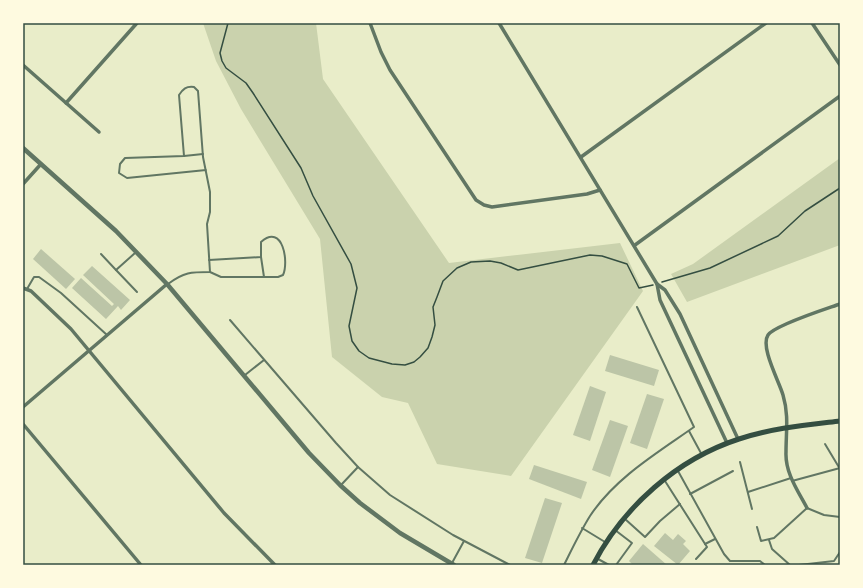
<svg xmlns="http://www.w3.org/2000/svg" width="863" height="588" font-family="'Noto Sans',sans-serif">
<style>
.green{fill:#cad2ad}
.building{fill:#bcc5a7}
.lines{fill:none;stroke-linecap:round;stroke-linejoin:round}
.path{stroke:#344e41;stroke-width:1.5}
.service{stroke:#617663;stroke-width:2}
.minor{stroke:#617663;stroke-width:3.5}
.tertiary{stroke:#617663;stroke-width:4.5}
.secondary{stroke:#344e41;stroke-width:5}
.neatline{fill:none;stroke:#344e41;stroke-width:1.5}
</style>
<rect width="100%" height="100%" fill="#e9edc9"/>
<g class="green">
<path d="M203 23H316L323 79 449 263 620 243 643 291 511 476 437 464 408 403 382 397 332 357 320 239 241 109 216 61Z"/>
<path d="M840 158V245L687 302 671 274 693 264Z"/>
</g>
<g class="building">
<path d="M41 249 75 279 66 289 33 259Z"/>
<path d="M92 266 130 300 121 310 118 306 106 319 72 288 81 278 112 306 114 304 83 275Z"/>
<path d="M610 355 659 370 654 386 605 371Z"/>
<path d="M590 386 606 392 590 441 573 435Z"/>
<path d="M647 394 664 399 647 449 630 443Z"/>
<path d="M610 420 628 426 610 477 592 470Z"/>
<path d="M534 465 587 482 581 499 529 479Z"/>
<path d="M545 498 562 503 542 563 525 558Z"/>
<path d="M665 533 673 540 678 534 686 541 683 544 690 551 678 565 654 546Z"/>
<path d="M643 544 667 565H633L629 561Z"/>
</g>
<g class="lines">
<g class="path">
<path d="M228 23 220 53 222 61 226 68 246 83 253 93 301 168 313 196 351 264 357 288 349 326 352 341 359 351 369 358 392 364 405 365 414 362 420 357 428 348 432 337 435 325 433 307 437 297 443 281 457 268 471 262 490 261 501 263 518 270 590 255 602 256 627 264 639 288 653 285"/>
<path d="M662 282 710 268 778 236 805 211 840 188"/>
</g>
<g class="service">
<path d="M184 156 203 154"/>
<path d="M101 254 116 270 135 253"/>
<path d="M261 257 264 277"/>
<path d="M209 260 261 257V242C283 223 289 262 283 275L278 277H221L210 272"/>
<path d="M116 270 137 292"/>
<path d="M168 284C184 272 191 272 210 272L207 224 210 212V192L203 157 198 91 194 87C186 86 183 89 179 95L184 156 125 158 120 164 119 173 127 178 206 170"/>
<path d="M27 289 34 277H39L61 293 107 335"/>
<path d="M230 320 336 443 358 467 390 495 453 535 510 565"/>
<path d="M245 375 264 360"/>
<path d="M689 431 702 455"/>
<path d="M825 444 840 469"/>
<path d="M740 462 752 509"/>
<path d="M678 471 724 554 730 561H760L765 565"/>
<path d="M665 481 707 547 696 559"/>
<path d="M792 481 840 468"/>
<path d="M341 485 358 467"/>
<path d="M748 492 791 478"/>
<path d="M690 494 733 471"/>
<path d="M625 519 645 537 660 521 680 504"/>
<path d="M757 527 761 541 774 538 807 508 824 515 840 517"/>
<path d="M582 528 605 542"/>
<path d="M615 530 632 543 616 565"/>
<path d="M769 540 772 549 790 565"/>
<path d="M705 544 715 539"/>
<path d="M598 559 609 565"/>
<path d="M452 563 464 541"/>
<path d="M564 565C572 549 580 532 590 516 615 478 657 453 694 427L637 307"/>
<path d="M799 565 834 561 840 552"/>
</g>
<g class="minor">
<path d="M370 23 381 52 390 70 476 200 484 205 492 207 587 194 600 190"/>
<path d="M499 23 657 284 660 300 727 443"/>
<path d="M812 23 840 65"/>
<path d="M23 65 99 132"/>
<path d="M66 103 137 23"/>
<path d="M581 157 766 23"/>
<path d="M23 184 41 164"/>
<path d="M635 245 840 96"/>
<path d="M657 284 665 290 680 314 738 439"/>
<path d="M23 288 31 291 71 329 224 513 275 565"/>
<path d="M23 407 167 284"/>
<path d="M23 424 141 565"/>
<path d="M807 508C798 491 785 473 786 452 786 432 789 415 783 395 779 381 760 347 768 335 775 325 826 309 840 304"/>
</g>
<path class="tertiary" d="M23 148 116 231 167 284 309 453 340 485 360 503 400 533 454 565"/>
<path class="secondary" d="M593 565C623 507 677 459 739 439 772 428 806 425 840 421"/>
</g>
<rect width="863" height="588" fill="none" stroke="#fefae0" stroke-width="48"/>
<rect x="24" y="24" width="815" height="540" class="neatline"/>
</svg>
